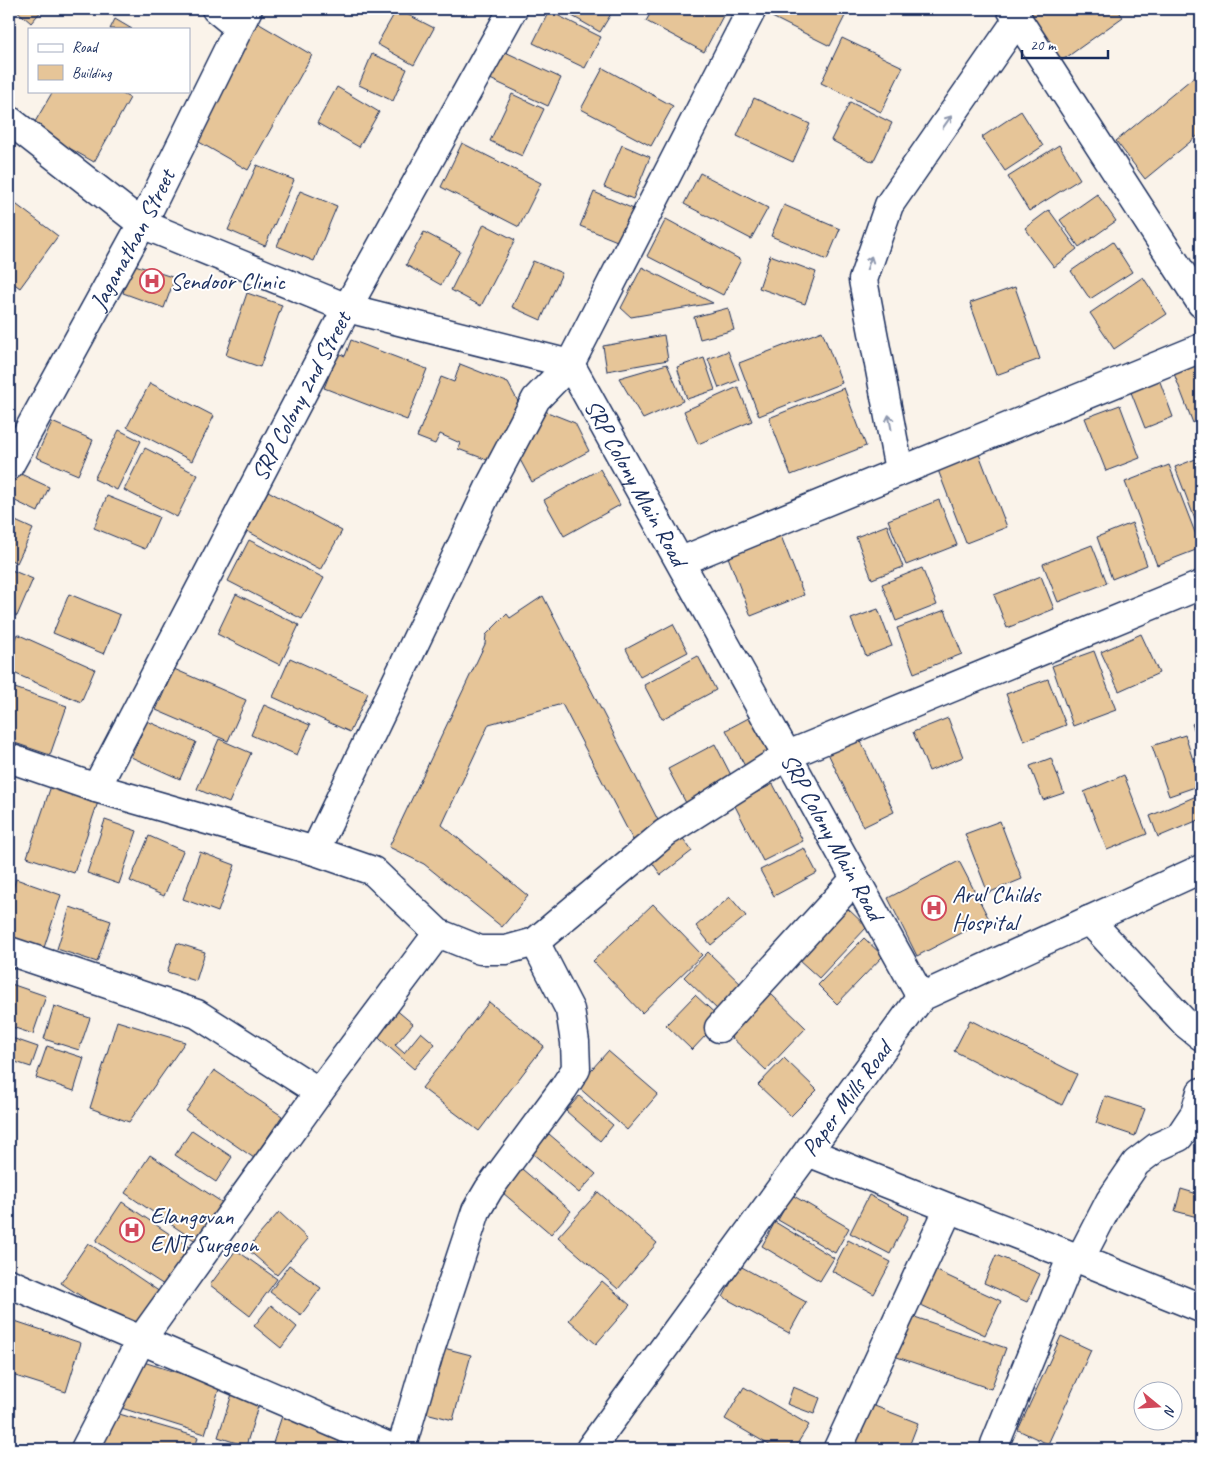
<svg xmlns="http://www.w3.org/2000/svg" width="1210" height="1458" font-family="Caveat,sans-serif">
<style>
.building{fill:#e6c598;stroke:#1b2f5e}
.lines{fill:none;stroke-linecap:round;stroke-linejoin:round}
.minor-casing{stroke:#1b2f5e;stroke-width:31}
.secondary-casing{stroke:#1b2f5e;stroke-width:31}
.minor{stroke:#fff;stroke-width:28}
.secondary{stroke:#fff;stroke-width:28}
.oneway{stroke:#8d97ae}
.labels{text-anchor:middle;stroke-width:4;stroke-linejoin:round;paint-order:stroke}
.street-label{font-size:24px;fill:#1b2f5e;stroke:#fff}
.poi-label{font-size:24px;fill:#1b2f5e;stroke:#fff;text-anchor:start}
</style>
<rect width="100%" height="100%" fill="#faf3ea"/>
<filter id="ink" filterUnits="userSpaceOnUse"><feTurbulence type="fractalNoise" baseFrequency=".02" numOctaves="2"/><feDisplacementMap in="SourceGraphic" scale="10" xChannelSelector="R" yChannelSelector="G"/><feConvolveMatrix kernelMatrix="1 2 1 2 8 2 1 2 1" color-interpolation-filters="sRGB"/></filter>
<g filter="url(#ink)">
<g class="building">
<path d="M15 9H43L31 23Z"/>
<path d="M397 9 434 28 414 65 377 44Z"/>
<path d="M560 9H614L600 32Z"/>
<path d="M653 9H714L724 14 704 52 646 21Z"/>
<path d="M776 9H847L848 10 830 46 772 17Z"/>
<path d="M1036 9H1117L1123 17 1060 62 1027 15Z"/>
<path d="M549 11 601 37 585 68 533 43Z"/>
<path d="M115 19 132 29H110Z"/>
<path d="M256 22 312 55 248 170 192 138Z"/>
<path d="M842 38 903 67 881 112 821 83Z"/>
<path d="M501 50 561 78 548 106 488 78Z"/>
<path d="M372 54 407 69 393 101 359 85Z"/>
<path d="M603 68 673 106 651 146 581 109Z"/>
<path d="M1201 71V133L1145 179 1116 141Z"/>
<path d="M337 87 379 112 359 147 317 123Z"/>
<path d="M53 91H117L130 98 94 162 32 127Z"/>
<path d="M512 94 544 109 522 156 490 141Z"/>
<path d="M754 98 810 124 793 162 737 136Z"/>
<path d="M850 102 892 123 873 162 831 140Z"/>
<path d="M1021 111 1043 146 1005 171 982 137Z"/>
<path d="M462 143 541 183 519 227 441 187Z"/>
<path d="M622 145 650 157 633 199 604 187Z"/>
<path d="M1059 145 1080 179 1029 211 1008 177Z"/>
<path d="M257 165 294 180 265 246 228 230Z"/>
<path d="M700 173 768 208 751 239 684 204Z"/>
<path d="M300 191 337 206 314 261 277 246Z"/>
<path d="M594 192 636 210 622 243 580 226Z"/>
<path d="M1097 194 1116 221 1079 247 1060 220Z"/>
<path d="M9 199 58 236 20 288 9 280Z"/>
<path d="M784 205 840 229 827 260 771 236Z"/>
<path d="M1049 210 1077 249 1054 267 1025 228Z"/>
<path d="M666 219 741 260 723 295 647 256Z"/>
<path d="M484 224 515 240 481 306 451 290Z"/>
<path d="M424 232 460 251 441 285 406 265Z"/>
<path d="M1113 242 1132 272 1090 299 1071 271Z"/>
<path d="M770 255 816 272 805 304 759 288Z"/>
<path d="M533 261 562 273 541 320 512 307Z"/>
<path d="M132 264 175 278 164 308 123 293Z"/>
<path d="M642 267 713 303 631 317 621 308Z"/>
<path d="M1143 277 1167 314 1114 349 1090 313Z"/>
<path d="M1015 287 1040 359 996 375 970 303Z"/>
<path d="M247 293 282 305 260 367 226 355Z"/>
<path d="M728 308 734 330 700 339 694 317Z"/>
<path d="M822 331 842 383 759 416 739 363Z"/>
<path d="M664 335 668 360 607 371 603 346Z"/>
<path d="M351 340 427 369 407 420 324 388 338 353 345 356Z"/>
<path d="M728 351 739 380 719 388 708 359Z"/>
<path d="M704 358 715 390 687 399 677 367Z"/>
<path d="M1201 359V419L1193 423 1173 371Z"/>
<path d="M460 364 508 383 521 407 509 436 501 433 490 461 458 449 460 443 440 434 435 444 417 437 441 377 454 382Z"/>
<path d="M667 364 683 401 643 419 619 378Z"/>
<path d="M1156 371 1173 417 1145 428 1127 382Z"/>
<path d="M150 383 214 416 192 461 127 427Z"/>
<path d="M738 387 752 421 698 444 684 411Z"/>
<path d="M844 388 866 446 791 475 769 418Z"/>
<path d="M1120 405 1140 458 1106 471 1085 418Z"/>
<path d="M537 408 575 423 589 451 532 482 517 454Z"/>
<path d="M52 422 93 440 78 475 36 457Z"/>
<path d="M119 430 141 441 117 490 94 479Z"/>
<path d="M145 448 198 475 177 517 124 490Z"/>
<path d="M979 454 1007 527 966 543 938 470Z"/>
<path d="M1201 457V535L1175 467Z"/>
<path d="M1169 465 1201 548 1157 565 1125 482Z"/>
<path d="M10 469 49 487 38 512 9 498Z"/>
<path d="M600 469 620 505 564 536 544 500Z"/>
<path d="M268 491 342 531 320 570 247 531Z"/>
<path d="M107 496 159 517 145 549 94 528Z"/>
<path d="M939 500 957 545 906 565 888 520Z"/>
<path d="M9 518 33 529 17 563 9 559Z"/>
<path d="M1132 523 1147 565 1112 579 1097 537Z"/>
<path d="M887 525 903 567 872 579 856 537Z"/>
<path d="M781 536 804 595 751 616 728 557Z"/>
<path d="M249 540 324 578 302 619 228 581Z"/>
<path d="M1092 545 1107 583 1058 602 1043 564Z"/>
<path d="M922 568 937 605 896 621 882 584Z"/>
<path d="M9 569 33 579 17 616 9 612Z"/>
<path d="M1041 576 1054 609 1007 628 994 595Z"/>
<path d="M69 594 120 615 104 654 53 633Z"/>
<path d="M236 594 299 625 280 665 217 634Z"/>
<path d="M543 596 661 826 633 840 562 704 489 724 442 825 528 896 502 927 424 864 389 847 485 644 486 635 507 614 510 618Z"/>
<path d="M878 609 892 646 866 656 851 619Z"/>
<path d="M945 610 962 654 914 673 897 628Z"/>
<path d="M673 624 688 652 640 677 626 649Z"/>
<path d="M17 634 95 669 81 702 9 671V654Z"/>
<path d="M1141 634 1159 673 1119 691 1101 652Z"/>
<path d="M1094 651 1116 710 1073 726 1052 666Z"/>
<path d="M698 656 716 690 662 719 644 685Z"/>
<path d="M290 658 368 693 350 732 273 697Z"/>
<path d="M174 669 246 700 228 741 156 710Z"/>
<path d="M1048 679 1066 725 1024 741 1006 694Z"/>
<path d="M9 686 67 706 50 755 9 741Z"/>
<path d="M264 705 310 725 297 755 251 735Z"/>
<path d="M758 713 779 753 747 770 726 730Z"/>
<path d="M948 718 963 757 929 771 913 732Z"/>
<path d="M1201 720V747L1192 724Z"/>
<path d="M147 721 196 742 180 779 131 757Z"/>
<path d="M858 735 894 812 863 827 826 749Z"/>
<path d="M1185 735 1201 785 1169 796 1152 746Z"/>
<path d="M219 739 251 753 229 803 197 789Z"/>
<path d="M715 744 733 779 686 803 668 769Z"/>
<path d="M1051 758 1064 793 1043 800 1030 766Z"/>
<path d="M1124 775 1147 834 1107 850 1084 792Z"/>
<path d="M773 784 803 841 763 861 734 804Z"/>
<path d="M51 786 98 802 74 873 27 857Z"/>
<path d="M1201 794V819L1158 837 1150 816Z"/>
<path d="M105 820 137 831 119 884 87 873Z"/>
<path d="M1000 821 1022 879 988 893 965 834Z"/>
<path d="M679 833 692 851 661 875 648 857Z"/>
<path d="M149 836 183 851 164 896 130 881Z"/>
<path d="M804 848 817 873 774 896 760 870Z"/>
<path d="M200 852 235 865 218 912 183 899Z"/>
<path d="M959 861 989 919 917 956 888 898Z"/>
<path d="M16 879 61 895 42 954 9 943V901Z"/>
<path d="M730 897 746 916 711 945 696 926Z"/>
<path d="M653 904 702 955 642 1013 593 961Z"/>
<path d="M70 907 111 921 97 962 57 949Z"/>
<path d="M847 908 867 927 819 978 798 959Z"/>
<path d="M864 938 883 956 837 1004 818 985Z"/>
<path d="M177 943 205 952 196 981 167 972Z"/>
<path d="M708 952 747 990 723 1015 684 977Z"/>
<path d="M11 984 46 996 33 1034 9 1026Z"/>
<path d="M770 993 806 1028 766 1070 730 1036Z"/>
<path d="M695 995 721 1019 692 1050 666 1025Z"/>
<path d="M489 1002 544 1046 479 1131 422 1088Z"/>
<path d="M54 1006 90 1018 79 1050 44 1039Z"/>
<path d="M394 1008 413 1024 395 1045 404 1053 421 1032 435 1044 414 1069 373 1033Z"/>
<path d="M970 1020 1077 1074 1062 1105 954 1051Z"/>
<path d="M117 1021 185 1042 129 1122 90 1108Z"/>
<path d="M9 1037 38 1047 31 1067 9 1060Z"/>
<path d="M47 1046 84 1058 74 1091 36 1078Z"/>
<path d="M608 1051 658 1094 627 1130 577 1086Z"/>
<path d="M784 1058 817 1090 791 1116 758 1085Z"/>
<path d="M214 1070 282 1116 254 1158 186 1111Z"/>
<path d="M579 1096 613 1125 600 1141 566 1111Z"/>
<path d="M1105 1096 1145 1109 1135 1136 1096 1123Z"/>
<path d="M192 1130 232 1157 216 1182 175 1155Z"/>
<path d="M549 1134 596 1174 579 1193 532 1153Z"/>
<path d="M150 1155 223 1203 197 1242 125 1193Z"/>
<path d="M515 1163 571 1211 551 1234 496 1187Z"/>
<path d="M1181 1189 1201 1195V1218L1175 1211Z"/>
<path d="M598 1192 657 1243 618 1289 558 1237Z"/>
<path d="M792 1195 849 1228 835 1253 778 1220Z"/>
<path d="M869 1195 909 1216 890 1254 850 1233Z"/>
<path d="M122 1202 189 1247 164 1285 96 1241Z"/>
<path d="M279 1212 308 1239 277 1275 247 1249Z"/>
<path d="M775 1222 834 1258 820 1281 762 1246Z"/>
<path d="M848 1240 891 1262 874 1294 832 1271Z"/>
<path d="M88 1243 160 1292 134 1331 61 1283Z"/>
<path d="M236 1250 277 1279 250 1316 210 1285Z"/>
<path d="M996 1255 1040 1274 1027 1302 984 1283Z"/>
<path d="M289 1265 321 1288 301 1315 270 1292Z"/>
<path d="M740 1266 806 1302 789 1333 723 1297Z"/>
<path d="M935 1270 1001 1301 985 1335 919 1304Z"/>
<path d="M602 1281 630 1305 596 1344 569 1320Z"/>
<path d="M271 1305 297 1327 281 1348 254 1326Z"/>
<path d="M906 1314 1006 1348 991 1389 891 1355Z"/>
<path d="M9 1319 81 1343 66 1392 9 1374Z"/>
<path d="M1061 1336 1091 1350 1048 1444 1018 1430Z"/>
<path d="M440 1347 471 1355 453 1420 422 1412Z"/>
<path d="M134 1359 220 1386 205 1434 118 1407Z"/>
<path d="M744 1387 809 1425 794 1449H776L725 1419Z"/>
<path d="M793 1387 820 1398 814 1414 787 1404Z"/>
<path d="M232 1394 259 1403 246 1446 218 1437Z"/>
<path d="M867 1403 918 1423 908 1449H858L850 1446Z"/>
<path d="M109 1411 198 1437 195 1449H98Z"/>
<path d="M282 1416 341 1435 337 1449H271Z"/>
<path d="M9 1441 36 1449H9Z"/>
<path d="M1187 1445 1199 1449H1185Z"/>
</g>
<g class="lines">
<defs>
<g id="minor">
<path d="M216 9 238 27"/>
<path d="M1011 9 1201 303"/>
<path id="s1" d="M9 120 142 224 347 308 570 364 921 997"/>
<path id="s2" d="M9 466 142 224 248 9"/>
<path d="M899 470 863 280 889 205 1018 19"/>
<path d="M681 561 1201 348"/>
<path d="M9 758 96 788 315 851 373 871 438 933 480 950H506L535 942 665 833 788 755 1201 585"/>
<path id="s3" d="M96 788 347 308 513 9"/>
<path d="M315 851 491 484 536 399 570 364 752 9"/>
<path d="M1089 920 1186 1024 1201 1036"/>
<path d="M9 951 197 1014 319 1092"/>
<path d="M719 1028 855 879"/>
<path d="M808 1152 949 1208 838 1448"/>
<path d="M949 1208 1072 1256 995 1444 996 1449"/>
<path d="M1072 1256 1201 1308"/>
<path d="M1080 1259 1110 1201 1136 1163 1157 1147 1179 1137 1195 1113 1201 1092"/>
<path d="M9 1283 141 1340 319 1092 438 933"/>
<path d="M85 1449 141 1340 394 1449"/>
<path d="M401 1449 429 1353 476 1211 489 1189 563 1089 576 1069 575 1042 570 1010 535 942"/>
</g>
<g id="secondary">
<path id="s4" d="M590 1449 921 997 1201 869"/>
</g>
</defs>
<use href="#minor" class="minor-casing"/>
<use href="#secondary" class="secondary-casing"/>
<use href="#minor" class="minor"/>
<use href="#secondary" class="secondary"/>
</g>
<defs><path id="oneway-shaft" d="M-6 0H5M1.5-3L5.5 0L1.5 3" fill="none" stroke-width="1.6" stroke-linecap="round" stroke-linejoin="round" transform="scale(1.25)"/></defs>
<g class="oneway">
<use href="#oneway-shaft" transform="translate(947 122) rotate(-55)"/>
<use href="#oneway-shaft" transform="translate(869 263) rotate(-71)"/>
<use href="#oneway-shaft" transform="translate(890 422) rotate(-101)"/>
</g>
</g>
<defs>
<symbol id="hospital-ring" viewBox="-11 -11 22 22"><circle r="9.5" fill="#fff" stroke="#d1495b" stroke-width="1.5"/><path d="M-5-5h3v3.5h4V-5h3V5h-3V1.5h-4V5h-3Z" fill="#d1495b"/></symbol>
</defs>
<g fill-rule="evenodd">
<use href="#hospital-ring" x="138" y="267" width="28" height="28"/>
<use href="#hospital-ring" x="920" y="894" width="28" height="28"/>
<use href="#hospital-ring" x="118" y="1216" width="28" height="28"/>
</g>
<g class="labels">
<g class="street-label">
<text dy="8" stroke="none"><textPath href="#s2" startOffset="258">Jaganathan Street</textPath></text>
<text dy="8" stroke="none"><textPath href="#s3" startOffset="442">SRP Colony 2nd Street</textPath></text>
<text dy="8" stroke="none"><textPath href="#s1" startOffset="756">SRP Colony Main Road</textPath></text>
<text dy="8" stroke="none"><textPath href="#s1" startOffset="1161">SRP Colony Main Road</textPath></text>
<text dy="8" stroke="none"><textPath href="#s4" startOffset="434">Paper Mills Road</textPath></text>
</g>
<g class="poi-label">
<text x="170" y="289">Sendoor Clinic</text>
<text x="952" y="902">Arul Childs<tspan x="952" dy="28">Hospital</tspan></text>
<text x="150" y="1224">Elangovan<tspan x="150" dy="28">ENT Surgeon</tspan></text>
</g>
</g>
<rect width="1210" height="1458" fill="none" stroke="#fff" stroke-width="30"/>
<rect x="15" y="15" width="1180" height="1428" fill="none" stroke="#1b2f5e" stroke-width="2" filter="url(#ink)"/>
<rect x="28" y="28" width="162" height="65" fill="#ffffff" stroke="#a4acbf"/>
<rect x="38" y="44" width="25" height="8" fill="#ffffff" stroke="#a4acbf"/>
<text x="72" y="52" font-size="15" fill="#1b2f5e">Road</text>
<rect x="38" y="65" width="25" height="15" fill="#e6c598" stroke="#a4acbf"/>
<text x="72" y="78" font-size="15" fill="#1b2f5e">Building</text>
<g transform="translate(1158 1406) rotate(108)"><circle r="24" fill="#ffffff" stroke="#a4acbf"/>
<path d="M0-4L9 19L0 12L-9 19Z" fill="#d1495b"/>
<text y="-8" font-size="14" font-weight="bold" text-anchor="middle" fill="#1b2f5e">N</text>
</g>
<path d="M1022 50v8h86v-8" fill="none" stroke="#1b2f5e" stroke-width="2.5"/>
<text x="1030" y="50" font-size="15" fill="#1b2f5e" stroke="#ffffff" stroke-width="4" paint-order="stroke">20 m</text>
</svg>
